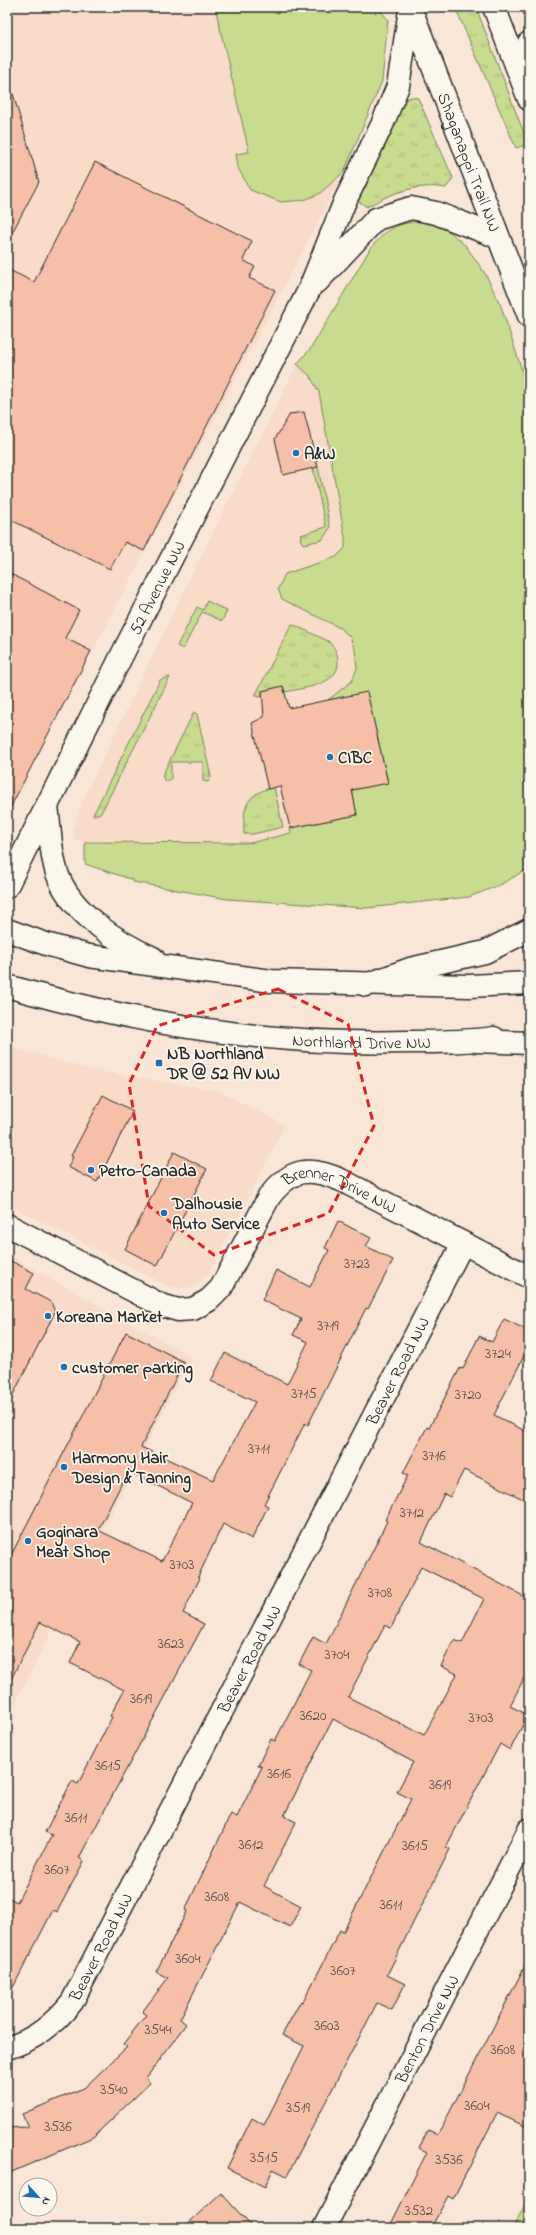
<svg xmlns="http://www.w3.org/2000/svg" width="536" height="2235" font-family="'Indie Flower',sans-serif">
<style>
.built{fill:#f8dbc9}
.grass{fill:url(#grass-tufts);stroke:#7a835d}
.green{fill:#c8db8f;stroke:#7a835d}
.building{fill:#f5c0a7;stroke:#2b2b2b;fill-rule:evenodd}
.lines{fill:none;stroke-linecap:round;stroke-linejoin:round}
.minor-casing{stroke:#2b2b2b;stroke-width:25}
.major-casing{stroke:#2b2b2b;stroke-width:25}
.minor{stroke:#fbf7ec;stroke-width:22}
.major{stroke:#fbf7ec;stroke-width:22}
.marked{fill:none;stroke:#d62828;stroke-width:3;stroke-dasharray:8 5;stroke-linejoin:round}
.poi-dot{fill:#1f6fb2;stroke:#fbf7ec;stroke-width:1.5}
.labels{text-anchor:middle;stroke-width:3.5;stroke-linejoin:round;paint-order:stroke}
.number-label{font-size:15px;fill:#5e504a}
.street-label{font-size:17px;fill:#2b2b2b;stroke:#fbf7ec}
.poi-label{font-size:17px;font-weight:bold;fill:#2b2b2b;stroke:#fbf7ec;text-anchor:start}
</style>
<defs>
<pattern id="grass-tufts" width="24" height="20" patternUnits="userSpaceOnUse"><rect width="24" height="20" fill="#c8db8f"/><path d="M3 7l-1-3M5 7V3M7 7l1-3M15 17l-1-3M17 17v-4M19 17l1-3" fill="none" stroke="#acbc7c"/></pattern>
</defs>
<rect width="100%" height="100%" fill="#f9e6d7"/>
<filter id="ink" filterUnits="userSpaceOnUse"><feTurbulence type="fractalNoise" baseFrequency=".025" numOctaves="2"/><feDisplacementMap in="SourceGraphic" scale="8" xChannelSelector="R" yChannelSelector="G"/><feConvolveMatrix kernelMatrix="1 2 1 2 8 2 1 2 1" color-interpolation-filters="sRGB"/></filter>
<g filter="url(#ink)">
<g class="built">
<path d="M7 7H215L249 152 236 155 238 168 243 181H334L344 172 16 797 7 793Z"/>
<path d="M297 364 310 376 319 392 345 538V548L336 557 289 572 278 589 279 594 282 599 340 628 350 637 355 650 357 668 352 681 367 692 388 783 357 815 290 828 291 833 250 843 76 841 73 831 82 802 192 574Z"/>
<path d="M7 1046 93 1070 219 1091 285 1125 209 1273 191 1288 170 1287 7 1204Z"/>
<path d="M7 1254 191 1357 7 1719Z"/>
</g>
<g class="grass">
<path d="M455 7H476L528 144 516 148Z"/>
<path d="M412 97 418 98 453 178 446 188C418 183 391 193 367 207L358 201 405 99Z"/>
<path d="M318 467 330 528 322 540 303 544 300 539 301 535 326 527 313 468Z"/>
<path d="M207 601 227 611 222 621 202 612 183 649 177 646 197 607 203 610Z"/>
<path d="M292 624 328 641C335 648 338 653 338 663 338 686 301 688 285 692L283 686 262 691V697L255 696Z"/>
<path d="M170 677 101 813 93 815 160 680Z"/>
<path d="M194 712 197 714 211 777 208 782 203 781V762H171V779L166 782 162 776Z"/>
<path d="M274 787 283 827 253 834H244C243 807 245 794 274 787Z"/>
</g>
<g class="green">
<path d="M215 7H378L388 20 382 81 344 172 334 181 319 194 304 200 281 202 250 190 238 168 236 154 249 152Z"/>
<path d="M420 221 437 225 450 232 466 246 486 275 501 306 529 392V868L500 885 469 897 367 908 227 899 133 882V880L85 864V842L250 843 291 833 290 828 357 815 352 790 388 782 367 693 328 700 352 681 357 668 355 650 350 637 340 628 282 599 278 589 285 574 336 557 345 548V538L319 392 310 376 297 364 311 348 370 249C386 229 395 224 420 221Z"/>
<path d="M529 2197V2228H513Z"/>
</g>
<g class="building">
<path d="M13 94 39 182 7 242V95Z"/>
<path d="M95 162 252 241 243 260 255 267 249 278 275 290 144 551 125 542 110 569 7 518V269L34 282Z"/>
<path d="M304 412 318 467 283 475 275 439 290 414Z"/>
<path d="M7 572 79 610 65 638 91 651 7 814Z"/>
<path d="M283 686 289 708 367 692 388 783 352 790 357 815 290 828 280 786 268 789 252 723 264 717 262 691Z"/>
<path d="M103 1095 133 1111 97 1182 68 1167 73 1157 71 1156Z"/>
<path d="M174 1152 207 1169 157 1266 125 1249Z"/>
<path d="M338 1221 371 1238 366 1246 393 1260 368 1309 366 1308 308 1425 305 1423 264 1504 268 1506 252 1539 223 1524 198 1577 200 1578 183 1613 204 1624 79 1858 84 1861 57 1912 53 1910 7 1999V1897L17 1902 52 1835 45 1832 72 1781 78 1784 112 1717 110 1716 124 1690 70 1663 80 1642 40 1622 7 1687V1563L126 1332 184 1362 141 1447 213 1480 255 1402 211 1381 225 1353 287 1384 308 1342 293 1335 301 1319 262 1300 276 1270 310 1287 329 1250 325 1248ZM128 1471 192 1503 162 1561 98 1530Z"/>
<path d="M7 1259 34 1273 26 1289 51 1302 55 1312 7 1407Z"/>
<path d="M504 1319 529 1331V1346L494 1415 529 1433V1502L464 1470 450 1497 444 1494 421 1542 529 1599V1668L510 1706 528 1715 510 1750 500 1744 446 1847 450 1849 387 1975 405 1984 392 2010 377 2003 287 2176 273 2169 265 2187 227 2168 252 2118 264 2125 304 2046 282 2035 301 2001 303 2002 340 1930 343 1932 411 1799 397 1792 413 1762 333 1719 284 1816 296 1822 264 1886 301 1906 290 1927 240 1902 180 2019 186 2024 146 2078 150 2083 93 2137 7 2174V2128L28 2127 22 2114 84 2088 127 2047 123 2044 146 2015 142 2012 168 1978 156 1972 187 1911 185 1910 231 1814 237 1817 262 1767 258 1765 271 1739 275 1741 311 1670 299 1664 313 1637 326 1644 380 1536 387 1521 385 1520 408 1475 403 1473 427 1427 429 1428 460 1368 463 1369 479 1336 492 1342ZM421 1567 484 1599 462 1643 454 1640 441 1666 457 1674 424 1735 348 1697 385 1625 391 1628Z"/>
<path d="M529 1958V2128L497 2113 453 2199 448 2196 431 2228H389L427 2152 419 2148 428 2130 437 2134 443 2125Z"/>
<path d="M221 2193 253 2228H183Z"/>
</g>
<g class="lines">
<defs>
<g id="minor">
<path d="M47 806C50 828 50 852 57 873 70 912 117 942 153 958"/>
<path id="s1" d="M7 886 123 653 309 290"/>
<path d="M7 930 46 944 89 956 271 981 469 986 529 983"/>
<path id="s2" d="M7 986C138 1024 273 1046 409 1042 438 1042 466 1042 494 1038"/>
<path id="s3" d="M7 1225 161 1305 178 1310 193 1309 209 1300 221 1288 269 1197C291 1168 309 1166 341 1180L529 1277"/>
<path id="s4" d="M7 2048C35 2040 54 2024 72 2002L463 1243"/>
<path id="s5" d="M324 2228 529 1830"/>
</g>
<g id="major">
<path id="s6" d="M410 7 529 316"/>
<path d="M494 7 529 99"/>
<path d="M527 85 529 43"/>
<path d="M318 281 376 219 411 208 436 213 498 237"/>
<path d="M309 290 345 201 382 125 398 86 410 10"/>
<path d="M366 985 410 969 485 952 529 930"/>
<path d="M476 1041 529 1043"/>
</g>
</defs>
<use href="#minor" class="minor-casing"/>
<use href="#major" class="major-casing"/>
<use href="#minor" class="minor"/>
<use href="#major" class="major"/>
</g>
</g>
<path class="marked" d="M278 989 348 1024 374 1126 329 1213 214 1255 149 1206 129 1084 157 1026Z"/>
<g class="poi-dot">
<circle cx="296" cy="453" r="4"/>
<circle cx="330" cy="757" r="4"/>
<rect x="155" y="1059" width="8" height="8" rx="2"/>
<circle cx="91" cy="1170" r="4"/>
<circle cx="164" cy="1213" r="4"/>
<circle cx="48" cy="1316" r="4"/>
<circle cx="64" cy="1367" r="4"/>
<circle cx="64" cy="1467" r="4"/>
<circle cx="28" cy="1541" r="4"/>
</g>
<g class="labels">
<g class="number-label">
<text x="357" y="1268">3723</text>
<text x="328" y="1330">3719</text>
<text x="498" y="1358">3724</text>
<text x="304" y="1398">3715</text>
<text x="468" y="1399">3720</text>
<text x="259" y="1453">3711</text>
<text x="434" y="1460">3716</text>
<text x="412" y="1517">3712</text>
<text x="182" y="1569">3703</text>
<text x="380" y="1597">3708</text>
<text x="171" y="1648">3623</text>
<text x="337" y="1659">3704</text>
<text x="141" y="1703">3619</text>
<text x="313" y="1720">3620</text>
<text x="481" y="1722">3703</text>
<text x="108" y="1770">3615</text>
<text x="279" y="1778">3616</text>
<text x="440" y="1789">3619</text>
<text x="76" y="1822">3611</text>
<text x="251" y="1849">3612</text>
<text x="415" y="1850">3615</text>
<text x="57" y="1874">3607</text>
<text x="217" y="1901">3608</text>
<text x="391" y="1909">3611</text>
<text x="188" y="1963">3604</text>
<text x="343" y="1975">3607</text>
<text x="327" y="2030">3603</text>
<text x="158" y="2034">3544</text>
<text x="503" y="2054">3608</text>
<text x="114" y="2094">3540</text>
<text x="477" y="2110">3604</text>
<text x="298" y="2112">3519</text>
<text x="58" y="2131">3536</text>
<text x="264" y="2162">3515</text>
<text x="449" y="2164">3536</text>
<text x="419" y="2215">3532</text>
</g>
<g class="street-label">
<text dy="6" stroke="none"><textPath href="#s6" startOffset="166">Shaganappi Trail NW</textPath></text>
<text dy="6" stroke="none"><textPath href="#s1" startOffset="334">52 Avenue NW</textPath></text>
<text dy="6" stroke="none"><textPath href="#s2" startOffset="360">Northland Drive NW</textPath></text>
<text dy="6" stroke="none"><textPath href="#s3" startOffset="427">Brenner Drive NW</textPath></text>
<text dy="6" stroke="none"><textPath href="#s4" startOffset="791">Beaver Road NW</textPath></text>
<text dy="6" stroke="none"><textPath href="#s4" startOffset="467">Beaver Road NW</textPath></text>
<text dy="6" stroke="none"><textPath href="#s4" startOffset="143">Beaver Road NW</textPath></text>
<text dy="6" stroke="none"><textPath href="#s5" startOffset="224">Benton Drive NW</textPath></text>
</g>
<g class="poi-label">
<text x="304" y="459">A&amp;W</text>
<text x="338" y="763">CIBC</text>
<text x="167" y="1059">NB Northland<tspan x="167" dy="20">DR @ 52 AV NW</tspan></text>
<text x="99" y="1176">Petro-Canada</text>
<text x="172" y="1209">Dalhousie<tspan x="172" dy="20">Auto Service</tspan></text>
<text x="56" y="1322">Koreana Market</text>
<text x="72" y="1373">customer parking</text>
<text x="72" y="1463">Harmony Hair<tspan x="72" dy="20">Design &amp; Tanning</tspan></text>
<text x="36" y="1537">Goginara<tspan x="36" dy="20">Meat Shop</tspan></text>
</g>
</g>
<rect width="536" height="2235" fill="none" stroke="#fbf7ec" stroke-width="24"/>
<rect x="12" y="12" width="512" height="2211" fill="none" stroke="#2b2b2b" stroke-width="1.5" filter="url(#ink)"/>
<g transform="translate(38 2197) rotate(117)"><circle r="19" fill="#fbf7ec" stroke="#a8a59f"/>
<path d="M0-3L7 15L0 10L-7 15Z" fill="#1f6fb2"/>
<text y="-6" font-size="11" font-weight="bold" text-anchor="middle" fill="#2b2b2b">N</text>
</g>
</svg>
